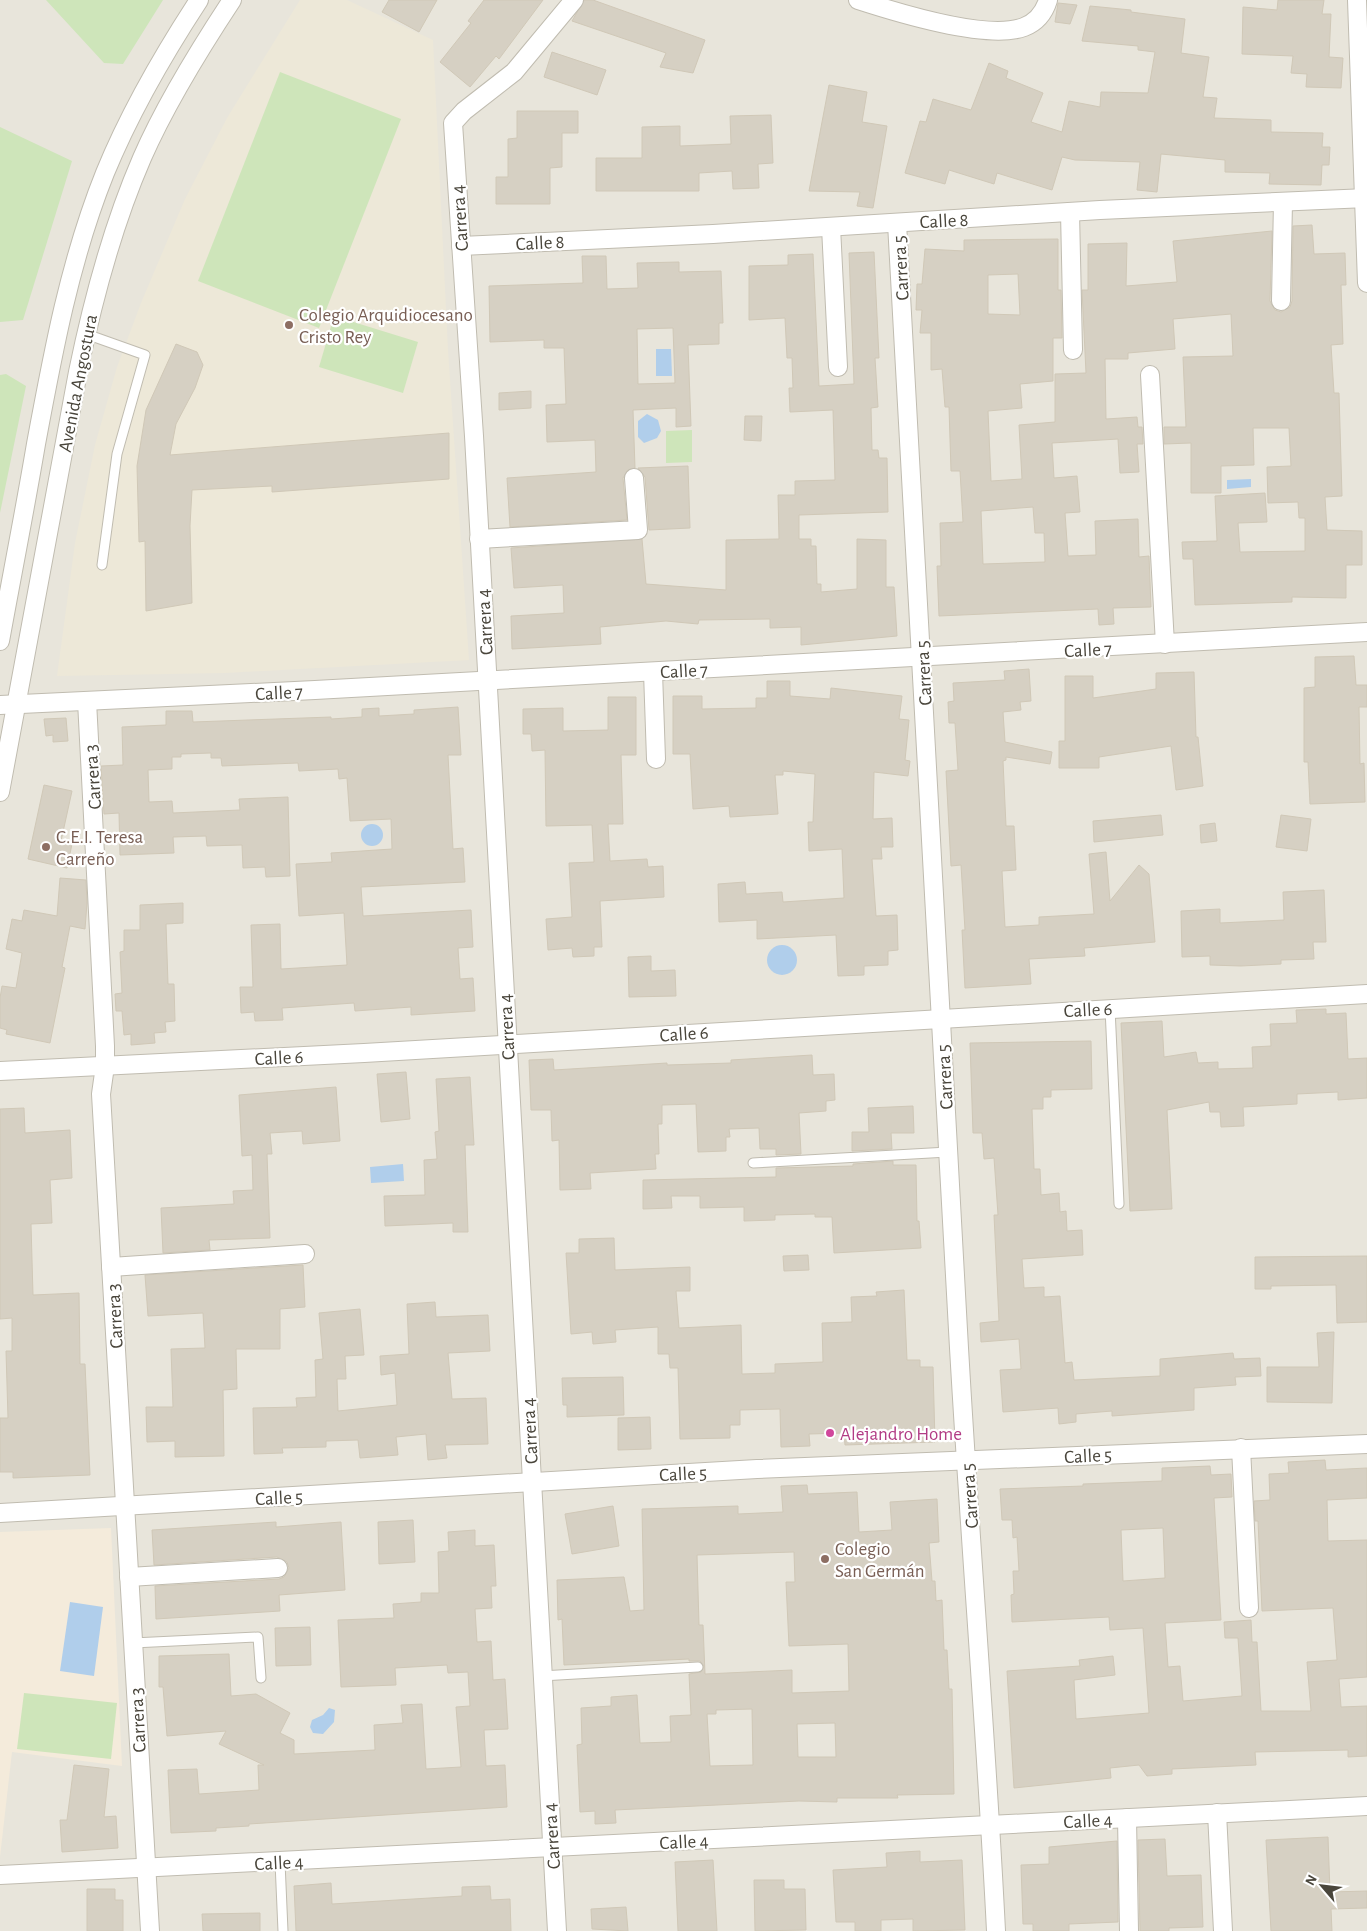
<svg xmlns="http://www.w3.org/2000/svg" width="1367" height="1931" font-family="'Alegreya Sans',sans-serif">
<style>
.residential{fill:#e8e5db}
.commercial{fill:#f4ebdb}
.education{fill:#ede8d8}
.green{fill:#cee5ba}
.water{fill:#b0ceeb}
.building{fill:#d6d0c3;stroke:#d0c8b7;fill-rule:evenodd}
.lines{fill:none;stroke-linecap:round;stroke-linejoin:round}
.service-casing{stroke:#c0bcb0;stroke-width:11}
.minor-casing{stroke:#c0bcb0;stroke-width:20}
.service{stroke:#fff;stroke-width:9}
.minor{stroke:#fff;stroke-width:18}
.education-dot{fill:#8d6e63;stroke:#fff;stroke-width:2}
.hotel-dot{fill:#d1479c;stroke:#fff;stroke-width:2}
.labels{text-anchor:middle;stroke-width:4.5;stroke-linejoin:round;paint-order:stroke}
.street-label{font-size:19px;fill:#49453b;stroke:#fff}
.education-label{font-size:19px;fill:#785e54;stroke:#fff;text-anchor:start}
.hotel-label{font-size:19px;fill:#b23c85;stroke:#fff;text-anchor:start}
</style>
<rect width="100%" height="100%" fill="#f5f3ed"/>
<rect class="residential" x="0" y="0" width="1367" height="1931"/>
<path class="commercial" d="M111 1528 122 1766 12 1752 0 1857V1532Z"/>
<path class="education" d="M300 0H347L433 40 448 350 469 660 225 673 57 676 75 543 95 445 117 367 141 303 185 199 227 118Z"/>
<g class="green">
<path d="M46 0H163L123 64 104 63Z"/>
<path d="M280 72 401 119 319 328 198 281Z"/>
<path d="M0 127 72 161 23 320 0 322Z"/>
<path d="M334 316 418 342 403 393 319 367Z"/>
<path d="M6 374 26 386 0 513V375Z"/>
<path d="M692 430V462L666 463V431Z"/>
<path d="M24 1693 117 1703 111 1759 17 1749Z"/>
</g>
<g class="water">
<path d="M656 349H671L672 376H656Z"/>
<path d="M647 414 658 420 661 431 657 438 644 443 638 437V421Z"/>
<path d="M1251 479V487L1227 489V480Z"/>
<circle cx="372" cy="835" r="11"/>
<circle cx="782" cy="960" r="15"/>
<path d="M403 1164 404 1181 371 1183 370 1167Z"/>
<path d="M70 1602 103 1607 94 1676 60 1671Z"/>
<path d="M329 1708 335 1710 334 1722 323 1734 313 1733 310 1727 312 1720 323 1715Z"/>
</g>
<g class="building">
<path d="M389 0H437L419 32 382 12Z"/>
<path d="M484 0H543L499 59 496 56 470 87 440 62 471 23 468 21Z"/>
<path d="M584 0H593L705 40 693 73 660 67 666 53 572 21Z"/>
<path d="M1278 0H1324L1322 14H1331L1329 57 1343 58 1341 88 1306 87 1307 74 1291 73 1293 56 1242 54 1243 7 1277 10Z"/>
<path d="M1058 3 1077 5 1070 24 1055 22Z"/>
<path d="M1090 6 1131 10V12L1185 19 1181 53 1209 57 1203 97 1217 98 1214 118 1271 120V132L1323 133 1322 147H1330L1329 165H1322L1321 185 1269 184 1270 173 1225 172V160L1161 154 1157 192 1137 190 1140 162 1075 160 1062 157 1052 190 997 173 994 184 949 170 945 184 905 173 920 121 926 122 933 99 971 110 989 63 1008 71 1006 78 1043 93 1031 122 1062 132 1069 101 1100 107 1101 92 1148 93 1155 52 1138 50V46L1082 41Z"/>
<path d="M552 52 606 70 597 95 544 77Z"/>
<path d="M829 85 867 92 862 122 887 126 873 208 857 206 860 192 809 191Z"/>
<path d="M517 111H578V133H562V167L550 168V204H496V177H508V139L517 138Z"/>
<path d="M771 115 773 163 758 164 759 188 733 189 732 171 699 173V191H596V158H642V127L680 126V146L731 144 730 116Z"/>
<path d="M1312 225 1314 254 1345 253 1346 285H1341L1343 344 1331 345 1334 393H1339L1342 496 1325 497 1327 530 1362 531V565H1346V598L1292 597V602L1195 605 1193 559H1183L1182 542 1217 541 1215 496 1265 493 1267 522 1238 523 1240 552 1305 551V518H1299L1298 502 1268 503 1267 467 1291 466 1289 428H1253L1254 465 1221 466V493H1191V443L1164 444V427H1186L1183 357 1233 356 1231 314 1173 319 1175 349 1128 353V359H1105L1106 419 1137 417 1138 427H1142L1143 444H1137L1139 472 1120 473 1118 439 1052 443 1054 478 1077 476 1080 512 1065 513 1068 556 1096 555 1095 521 1138 519 1139 557 1149 556 1151 607 1113 608 1114 624 1099 625 1098 609 939 616 937 566H941L940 523 963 522 960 471H951L949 407H945L942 369 931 370V333H920L922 310H916L917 284H922L925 249 964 251V240L1058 239V290H1061L1062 338H1053V381L1020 384 1022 408 988 411 991 481 1022 479 1019 425 1055 422V374L1086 373 1082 290H1088V244L1127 243 1126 286 1177 282 1173 241 1272 231 1270 301 1275 310 1281 312 1290 307 1292 301 1293 226ZM1018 274 1020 315 988 314V275ZM1033 507 1035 533H1044L1045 562 983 564 981 511Z"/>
<path d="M874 252 879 358H875L878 407 871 408 872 450H878L879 458H887L888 512 799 515V539H811V546H816L817 584H821V592L857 589V539L886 540V587H894L897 636 801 645V627L770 628V619L699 620 698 624 666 621 600 627 601 644 512 649 511 616 564 613 563 585 514 588 511 548 642 539 646 584 726 590V540L779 539 778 495H795V481L835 480 833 410 790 412 789 388H793L792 358H787L785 318 749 320V266L788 265V255L813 254 819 386 854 384 849 253Z"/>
<path d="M582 256H606L607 289 638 288 637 263 679 262V272L721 271 723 323H719V344L688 345 691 426 676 427V408L633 410 635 468 628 470 623 478 627 520 510 527 507 478 596 472 595 440 547 442 546 405 566 404 564 348H544V340L490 342 489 286 583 283ZM673 328 675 383 638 384 637 329Z"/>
<path d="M176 344 197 352 203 365 195 388 176 424 170 455 449 433V479L272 492V486L192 490 190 526 192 603 146 611 145 541 139 542 137 466 146 410Z"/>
<path d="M531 391V408L499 410V393Z"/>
<path d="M745 416H762L761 441 744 440Z"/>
<path d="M688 466 690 528 649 530 645 477 638 468Z"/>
<path d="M1354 656 1356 685H1367V707H1359L1360 764 1364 763 1365 802 1310 804 1308 762H1304V688L1315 687V657Z"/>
<path d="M1029 669 1031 701 1020 702 1021 710 1003 712 1005 742 1052 752 1050 764 1006 757V760L1003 761 1006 826H1014L1016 870 1002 871 1005 927 1039 925V917L1094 914 1089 854 1106 852 1110 901 1139 865 1149 874 1155 942 1084 948 1085 956 1029 959 1031 984 965 988 962 930H965L961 865 951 866 946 771 958 770 955 723H949L948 702 954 701 953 683 1005 680 1004 671Z"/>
<path d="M1194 672 1196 737H1198L1203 786 1176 790 1171 746 1099 757V768H1059V741H1065V676H1093V698L1156 689V673Z"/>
<path d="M767 681H790V696L830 699 831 688 902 696 899 719 909 720 905 760 910 761 908 776 874 772 873 819 892 818 893 847H881L882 859H872L876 916 897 915 898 950 888 951V965L864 966V975L838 976 836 935 757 939V920L719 922 718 884 745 882 746 894 782 892 783 902 844 898 842 849 809 851 808 822H813L815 774 783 771V775H775L778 814 730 817 729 806 693 809 690 754H673V696H702V709L756 708V698H767Z"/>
<path d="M608 697H636V755H621L623 824H608L610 861 647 859 648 867 663 866 664 897 600 901 602 947H594V956L573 957 572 948 548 950 546 919 572 917 569 863 594 862 592 825 546 826 545 750 532 751 531 734H523V709L563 708V731L608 730Z"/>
<path d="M458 707 461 755H448L453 849 463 848 465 882 361 887 363 916 471 910 473 947 458 948 460 979 473 978 475 1011 411 1015V1007L355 1011 354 1003 282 1008 283 1020 255 1021 254 1012 241 1013 240 987H253L251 925 280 924 281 969 347 965 344 913 299 916 296 864 332 862 331 853 392 849 391 819 350 821 347 778 339 779 338 769 299 771 298 763 222 766 221 758H211V753L181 754V757H172V769L148 770 149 802 172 801 173 813 240 810 239 799 288 797 290 876 266 877 265 867 243 868 242 845 207 846 206 836 173 837 174 853 120 855 119 813 104 814 101 766 123 765 122 727 166 725V711H192L193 722 331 717V719L362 717V709L379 708V716L414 714V710Z"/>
<path d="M66 718 68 741 53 742V735L46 736 44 719Z"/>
<path d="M44 785 72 791 61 841 72 844 67 868 28 859Z"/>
<path d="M1161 815 1163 835 1094 842 1093 821Z"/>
<path d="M1281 815 1311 819 1307 851 1276 847Z"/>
<path d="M1215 823 1217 841 1201 843 1200 825Z"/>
<path d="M60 878 86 880 87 903 85 929 70 926 62 967 65 968 50 1043 6 1034 7 1030 0 1028V998L2 986 16 988 22 953 6 949 12 919 22 921 24 910 57 916Z"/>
<path d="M1324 890 1326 942H1313L1314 959 1281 960V964L1241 966 1210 965V956L1182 957 1181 911 1220 909V923L1284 920 1283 892Z"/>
<path d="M183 903V923L166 924 168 984H174L175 1021 165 1022 166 1032 154 1033 155 1043 131 1045V1034L124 1035 122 1011H116L115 994 122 993 120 952 124 951V930H140V905Z"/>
<path d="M651 956V971L675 970 676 996 629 997 628 957Z"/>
<path d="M1326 1009V1014L1346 1013 1348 1059 1367 1058V1098L1338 1100V1092L1297 1094V1104L1243 1107 1244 1126 1221 1127 1220 1112H1210L1209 1102 1167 1110 1172 1209 1130 1211 1121 1023 1162 1021 1164 1057 1196 1052 1198 1063 1218 1062V1069L1253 1068 1252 1047 1271 1046 1270 1024 1297 1023 1296 1010Z"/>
<path d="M1091 1041 1092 1089 1051 1090V1097H1043V1109H1032L1034 1169H1040L1041 1195 1059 1193 1060 1212 1066 1211 1067 1231 1082 1230 1083 1255 1022 1259 1024 1288 1044 1287V1297L1060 1296 1065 1363 1072 1362 1074 1380 1160 1376V1359L1233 1353 1234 1359 1260 1358 1261 1376 1235 1377 1236 1385 1194 1388V1410L1112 1416V1411L1076 1414V1422L1059 1424 1058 1408 1003 1412 1000 1370 1021 1369 1019 1339 981 1342 980 1323 999 1321 994 1215H998L994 1158 984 1159 982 1133H973L970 1043Z"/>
<path d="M812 1055 813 1075 834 1074 835 1100 826 1101V1111L799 1113 801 1154 776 1155V1149H760L759 1128 729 1129 730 1137H726V1151L698 1152 696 1104 662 1105V1124H658L659 1154H655L656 1169 590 1173 591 1189 560 1190 559 1140 552 1141 551 1110H531L529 1060 553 1059 554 1070 667 1063V1065L731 1063V1060Z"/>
<path d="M406 1072 410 1119 381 1122 377 1074Z"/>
<path d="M470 1077 474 1145H465L468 1232H453V1223L385 1226 384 1196 425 1195 424 1160 437 1159 435 1132 439 1131 436 1079Z"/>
<path d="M336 1087 340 1141 303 1144 302 1131 270 1133 272 1154H267L270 1238 209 1240 210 1250 163 1253 161 1208 234 1204 233 1191 253 1190 252 1155 242 1156 239 1095Z"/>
<path d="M913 1106 914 1133H891L892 1149 852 1151V1132H869L868 1108Z"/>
<path d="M24 1108 25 1133 70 1130 72 1178 50 1180 52 1223 31 1224 33 1295 79 1293 80 1364H85L90 1475 13 1478V1472H0V1418H8L6 1351H12V1318L0 1319V1109Z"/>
<path d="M893 1161V1165H916L917 1221H919L921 1248 834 1253 832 1217H815V1214L775 1215V1220L744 1221V1207L700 1208V1196H671L672 1208 643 1209V1180L776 1177V1168L853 1166V1164Z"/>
<path d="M614 1238 615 1270 690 1267V1291H676L679 1328 741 1325 742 1374 775 1373V1364L823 1362 822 1323 852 1322 851 1297 877 1296 876 1292 904 1290 907 1360H920V1367H933L935 1442 845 1445 844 1433 809 1434 810 1446 781 1447 780 1409 740 1410V1425H730V1438L680 1439 678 1368H670L669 1354H658V1327L615 1330 616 1342 593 1344 592 1332 571 1334 566 1253H579V1239Z"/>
<path d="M808 1255 809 1270 784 1271 783 1256Z"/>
<path d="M1367 1256V1322L1337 1323 1336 1285 1271 1286V1289H1255V1257Z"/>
<path d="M303 1265 305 1307 280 1309V1349H236L237 1389 223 1390 224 1456 175 1457V1441L147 1442 146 1407H173L171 1349 205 1348 203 1313 148 1316 145 1275Z"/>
<path d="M435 1302 436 1317 488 1315 490 1351 448 1353 452 1399 486 1398 488 1444 445 1445 447 1458 428 1460 426 1434 396 1437 398 1455 360 1458 358 1440 326 1441V1447L282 1448 283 1453 254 1454 253 1408 297 1407 296 1398 316 1397 315 1360 323 1359 319 1313 360 1309 364 1355 345 1356 346 1379H337L338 1411 397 1405 395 1373 381 1375 380 1356 409 1354 407 1304Z"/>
<path d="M1334 1332 1332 1403 1267 1402V1367H1319L1317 1333Z"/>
<path d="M623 1377 624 1415 567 1417V1405H563L562 1378Z"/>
<path d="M650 1417 651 1449 618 1450V1418Z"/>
<path d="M1325 1460 1326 1470 1367 1468V1498L1327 1500 1328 1541 1367 1540V1677L1339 1679 1341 1707 1367 1706V1756L1348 1757V1750L1255 1752 1256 1765 1172 1769V1774L1147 1776 1139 1765 1110 1768 1111 1778 1014 1788 1007 1671 1080 1666 1079 1660 1113 1656 1115 1675 1074 1680 1076 1719 1149 1713 1143 1628 1110 1630 1109 1617 1012 1622 1011 1595 1014 1594 1013 1571H1019L1017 1537 1013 1538 1012 1520H1002L1000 1489 1083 1486V1484L1162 1481V1468L1210 1466 1211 1475 1231 1474 1232 1497 1214 1498 1221 1620 1165 1623 1168 1667 1180 1666 1183 1701 1242 1696 1238 1638H1225L1224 1622 1251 1620 1252 1642H1257L1261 1711H1311L1307 1662 1337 1660 1333 1608 1262 1611 1258 1521H1255L1254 1501 1270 1500 1269 1474 1289 1473 1288 1462ZM1163 1528 1165 1578 1123 1581 1121 1530Z"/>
<path d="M807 1485 808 1494 857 1492 859 1532 892 1530 890 1502 937 1499 939 1542 929 1543 932 1581H935L936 1601 942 1600 944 1650H947L949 1689H952L954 1794 897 1795 898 1798H837V1802L799 1801 615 1810 616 1823 595 1824V1811L580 1812 577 1745 582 1744 581 1708 611 1706V1697L637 1695 640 1743 671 1742 670 1716 691 1715 689 1674 701 1672 704 1666 700 1661H689V1659L564 1665 562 1619 558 1620 557 1580 624 1577 630 1611 644 1610 642 1509 738 1506V1514L783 1512 781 1486ZM794 1552 795 1582H786L789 1646 848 1644 849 1691 792 1693V1670L705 1674 703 1625H699L697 1555ZM752 1709 753 1765 710 1766 707 1714H716V1710ZM835 1723 836 1757H798L797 1724Z"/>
<path d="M613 1506 619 1546 572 1554 565 1514Z"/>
<path d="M413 1520 415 1562 379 1564 378 1522Z"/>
<path d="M276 1522V1527L341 1522 345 1590 279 1595 280 1611 156 1619 155 1586 279 1579 284 1577 289 1568 287 1562 277 1557 154 1565 152 1530Z"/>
<path d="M475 1530V1546L494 1545 496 1586H491L492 1608 475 1609 477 1642 491 1641 493 1680 505 1679 508 1729 484 1730 486 1766 505 1765 507 1807 249 1824V1826L216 1828V1831L171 1833 168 1770 197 1769 199 1794 259 1790 258 1765H264L219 1744 226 1731 167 1736 163 1687H159V1656L229 1654 231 1696 256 1694 290 1713 280 1733 294 1740V1754L375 1750 374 1725 403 1723 401 1705 422 1704 426 1769 461 1767 456 1707 470 1706 468 1672 448 1673 447 1665 395 1668 396 1685 341 1687 338 1620 394 1618 393 1604 421 1602V1593H439L438 1552 449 1551 448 1532Z"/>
<path d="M310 1627 311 1665 276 1666 275 1628Z"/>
<path d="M74 1765 109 1769 104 1817 116 1816 118 1848 62 1852 60 1820H67Z"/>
<path d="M1328 1837 1330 1892 1367 1891V1908L1331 1909 1332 1931H1271L1266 1840Z"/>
<path d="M1165 1839 1167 1876 1201 1875 1203 1927 1169 1928V1931H1140L1138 1840Z"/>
<path d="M1117 1841 1118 1922 1069 1924V1931H1033V1924H1023L1021 1865 1049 1864V1847Z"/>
<path d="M920 1851V1862L962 1860 965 1930 913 1931V1919L881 1920V1931H855V1922H836L833 1870 887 1867 886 1853Z"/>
<path d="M713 1860 717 1931H678L675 1862Z"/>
<path d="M754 1880H784V1889H805L806 1930 755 1931Z"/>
<path d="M331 1883 332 1904 462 1896V1887L490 1886 491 1900 510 1899 511 1931H296L294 1886Z"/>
<path d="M87 1889H115V1900H123V1931H87Z"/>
<path d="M626 1907 628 1931 592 1929 591 1909Z"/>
<path d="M260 1913V1931H203L202 1914Z"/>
</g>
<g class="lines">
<defs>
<g id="service">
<path d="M86 334 145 355 117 454 102 565"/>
<path d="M1110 1008 1119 1204"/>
<path d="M753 1163 948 1152"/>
<path d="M133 1643 258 1637 261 1678"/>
<path d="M541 1676 698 1667"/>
<path d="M280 1862 283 1931"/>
</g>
<g id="minor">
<path d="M858 0C895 12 988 41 1024 27 1037 22 1044 13 1048 0"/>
<path d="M1357 0 1367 283"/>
<path d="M1070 212 1073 350"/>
<path d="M897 223C919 592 936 961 958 1330 969 1531 986 1731 996 1931"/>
<path d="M831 227 838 367"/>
<path d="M461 246 713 234 1100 210 1367 198"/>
<path d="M1281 301 1283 202"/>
<path d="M1150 375 1165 644"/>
<path d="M479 539 638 530 634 478"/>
<path d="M0 641C12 575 25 509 36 444 53 352 70 260 105 173 130 112 163 55 199 0"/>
<path d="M653 672 656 759"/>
<path d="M87 701 105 1046V1066L101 1094 150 1931"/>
<path d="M0 705 315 690 1367 632"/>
<path d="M0 792 78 372C93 299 112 227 142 158 166 103 199 50 232 0"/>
<path d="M0 1071 364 1053 1367 994"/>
<path d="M111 1267 305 1254"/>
<path d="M1241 1448 1249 1608"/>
<path d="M0 1513 757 1469 1367 1444"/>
<path d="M129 1577 278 1568"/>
<path d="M1217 1813 1223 1931"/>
<path d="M1127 1818 1129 1931"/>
<path d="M0 1875 1367 1806"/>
<path d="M557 1931 474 436 453 123 464 111 514 72 574 0"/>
</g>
</defs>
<use href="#service" class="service-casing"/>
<use href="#minor" class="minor-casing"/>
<use href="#service" class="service"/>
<use href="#minor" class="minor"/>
</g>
<g class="education-dot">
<circle cx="289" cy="325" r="5"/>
<circle cx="46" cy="847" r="5"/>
<circle cx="825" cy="1559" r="5"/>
</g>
<circle class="hotel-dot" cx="830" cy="1433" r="5"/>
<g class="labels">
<g class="street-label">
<text transform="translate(459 218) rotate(-94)" y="7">Carrera 4</text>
<text transform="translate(944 220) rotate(-3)" y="7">Calle 8</text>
<text transform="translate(540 242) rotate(-3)" y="7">Calle 8</text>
<text transform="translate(900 268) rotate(-93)" y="7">Carrera 5</text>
<text transform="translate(77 383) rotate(-79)" y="7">Avenida Angostura</text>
<text transform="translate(484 622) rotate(-93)" y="7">Carrera 4</text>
<text transform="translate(1088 649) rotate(-3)" y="7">Calle 7</text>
<text transform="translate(684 670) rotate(-3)" y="7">Calle 7</text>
<text transform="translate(923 673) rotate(-93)" y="7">Carrera 5</text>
<text transform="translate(279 692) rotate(-3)" y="7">Calle 7</text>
<text transform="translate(92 777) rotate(-94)" y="7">Carrera 3</text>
<text transform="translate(1088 1009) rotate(-3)" y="7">Calle 6</text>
<text transform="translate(506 1027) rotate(-93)" y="7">Carrera 4</text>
<text transform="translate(684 1033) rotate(-4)" y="7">Calle 6</text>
<text transform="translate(279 1057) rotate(-3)" y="7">Calle 6</text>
<text transform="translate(944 1077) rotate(-93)" y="7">Carrera 5</text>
<text transform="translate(114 1316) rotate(-93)" y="7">Carrera 3</text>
<text transform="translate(529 1431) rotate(-93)" y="7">Carrera 4</text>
<text transform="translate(1088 1455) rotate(-3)" y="7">Calle 5</text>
<text transform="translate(683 1473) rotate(-3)" y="7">Calle 5</text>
<text transform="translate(969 1496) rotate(-94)" y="7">Carrera 5</text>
<text transform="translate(279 1497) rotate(-3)" y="7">Calle 5</text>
<text transform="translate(137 1720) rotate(-93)" y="7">Carrera 3</text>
<text transform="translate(1088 1820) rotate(-3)" y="7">Calle 4</text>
<text transform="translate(551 1836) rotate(-94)" y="7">Carrera 4</text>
<text transform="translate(684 1841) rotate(-3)" y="7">Calle 4</text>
<text transform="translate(279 1862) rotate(-3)" y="7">Calle 4</text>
</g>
<g class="education-label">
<text x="299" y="321">Colegio Arquidiocesano<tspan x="299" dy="22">Cristo Rey</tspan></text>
<text x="56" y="843">C.E.I. Teresa<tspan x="56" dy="22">Carreño</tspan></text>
<text x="835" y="1555">Colegio<tspan x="835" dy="22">San Germán</tspan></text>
</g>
<g class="hotel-label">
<text x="840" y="1440">Alejandro Home</text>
</g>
</g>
<g transform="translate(1322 1886) rotate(298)" stroke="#ffffff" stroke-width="4" paint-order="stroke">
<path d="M0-4L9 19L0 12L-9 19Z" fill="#49453b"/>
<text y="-8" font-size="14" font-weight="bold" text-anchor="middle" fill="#49453b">N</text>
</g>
</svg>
